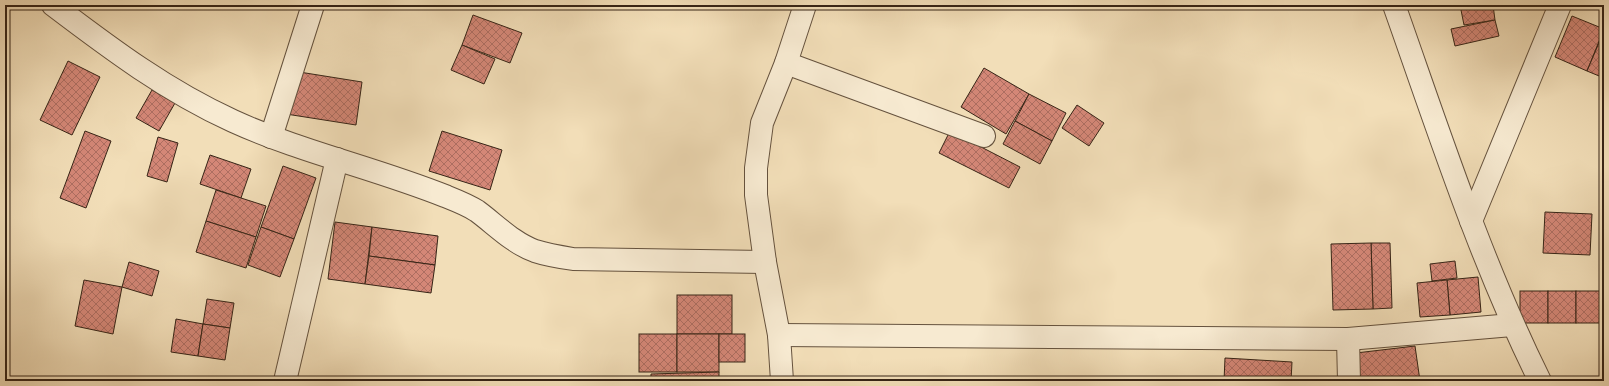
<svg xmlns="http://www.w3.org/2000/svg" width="1609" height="386" font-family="'Libre Caslon Text',serif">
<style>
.building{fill:url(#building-cross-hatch);stroke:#362416}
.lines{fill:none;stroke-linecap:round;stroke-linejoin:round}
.minor-casing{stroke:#65523e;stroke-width:24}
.minor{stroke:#f7ead1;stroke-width:22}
</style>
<defs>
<pattern id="building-cross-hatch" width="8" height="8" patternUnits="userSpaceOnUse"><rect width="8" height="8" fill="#d48777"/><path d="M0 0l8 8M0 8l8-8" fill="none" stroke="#ad6e61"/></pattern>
</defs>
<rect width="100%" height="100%" fill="#f2deb8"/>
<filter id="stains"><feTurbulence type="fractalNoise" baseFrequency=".005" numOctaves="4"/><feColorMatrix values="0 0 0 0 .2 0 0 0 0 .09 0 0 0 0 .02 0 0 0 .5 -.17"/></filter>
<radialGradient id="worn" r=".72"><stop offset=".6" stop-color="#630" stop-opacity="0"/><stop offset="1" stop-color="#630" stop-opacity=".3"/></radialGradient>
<g class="building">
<path d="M1460 5H1493L1495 20 1464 25Z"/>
<path d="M473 15 522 33 510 63 462 45Z"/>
<path d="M1572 16 1604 29 1587 71 1555 57Z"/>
<path d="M1495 20 1499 36 1455 46 1451 29Z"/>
<path d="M1604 31V78L1587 71Z"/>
<path d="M462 45 495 59 484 84 451 70Z"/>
<path d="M68 61 100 77 72 135 40 120Z"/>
<path d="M984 68 1029 94 1006 134 961 107Z"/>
<path d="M293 71 362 82 356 125 286 114Z"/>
<path d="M152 90 175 103 159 131 136 118Z"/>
<path d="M1029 94 1066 113 1052 141 1015 121Z"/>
<path d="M1077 105 1104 123 1089 146 1062 128Z"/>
<path d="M1015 121 1052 141 1040 164 1003 144Z"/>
<path d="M85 131 111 141 86 208 60 198Z"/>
<path d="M442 131 502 150 490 190 429 171Z"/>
<path d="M950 131 1020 167 1009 188 939 153Z"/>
<path d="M158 137 178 143 167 182 147 176Z"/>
<path d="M210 155 251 169 241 198 200 184Z"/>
<path d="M283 166 316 178 294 239 261 227Z"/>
<path d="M216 190 266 206 256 237 206 221Z"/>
<path d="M1545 212 1592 214 1590 255 1543 253Z"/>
<path d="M206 221 256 237 246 268 196 252Z"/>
<path d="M335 222 372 227 365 284 328 279Z"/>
<path d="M261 227 294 239 280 277 248 265Z"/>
<path d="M372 227 438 236 435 265 369 256Z"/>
<path d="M1371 243H1390L1392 308 1373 309Z"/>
<path d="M1371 243 1373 309 1333 310 1331 244Z"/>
<path d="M369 256 435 265 431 293 365 284Z"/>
<path d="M1455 261 1457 278 1432 281 1430 264Z"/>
<path d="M129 262 159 271 152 296 122 287Z"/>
<path d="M1478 277 1481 312 1450 315 1447 280Z"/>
<path d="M84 280 122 287 113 334 75 326Z"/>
<path d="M1447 280 1450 315 1420 317 1417 283Z"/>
<rect x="1520" y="291" width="28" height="32"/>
<rect x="1548" y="291" width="28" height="32"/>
<rect x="1576" y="291" width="25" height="32"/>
<rect x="677" y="295" width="55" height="39"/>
<path d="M207 299 234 303 230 328 203 324Z"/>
<path d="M176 319 203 324 198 356 171 352Z"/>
<path d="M203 324 230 328 225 360 198 356Z"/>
<rect x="639" y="334" width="38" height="38"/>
<rect x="677" y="334" width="42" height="38"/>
<rect x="719" y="334" width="26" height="28"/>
<path d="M1415 346 1420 381H1360L1356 353Z"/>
<path d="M1225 358 1292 362 1291 381H1224Z"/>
<path d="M719 372V381H651V374Z"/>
</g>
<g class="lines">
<defs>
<g id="minor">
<path d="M53 5C111 49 167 91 233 121 301 152 375 168 445 196 455 200 468 205 477 211 496 225 513 243 535 251 547 255 560 257 573 259L765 262"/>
<path d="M1394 5C1439 132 1480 260 1540 381"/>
<path d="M786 63 984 136"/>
<path d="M271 137 313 5"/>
<path d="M1471 221 1560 5"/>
<path d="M779 335 1348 339 1512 325"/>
<path d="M1348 339 1349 381"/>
<path d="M285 381 337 159"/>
<path d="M782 381 779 335 765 262 756 195V168L762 123 786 63 805 5"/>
</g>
</defs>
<use href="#minor" class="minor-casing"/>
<use href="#minor" class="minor"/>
</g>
<rect width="1609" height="386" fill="none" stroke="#f2deb8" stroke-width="20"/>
<rect x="6" y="6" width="1597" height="374" fill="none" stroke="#362416" stroke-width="2"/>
<rect x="10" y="10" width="1589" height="366" fill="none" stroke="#362416"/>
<rect width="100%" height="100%" filter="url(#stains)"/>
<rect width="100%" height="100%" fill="url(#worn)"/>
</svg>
